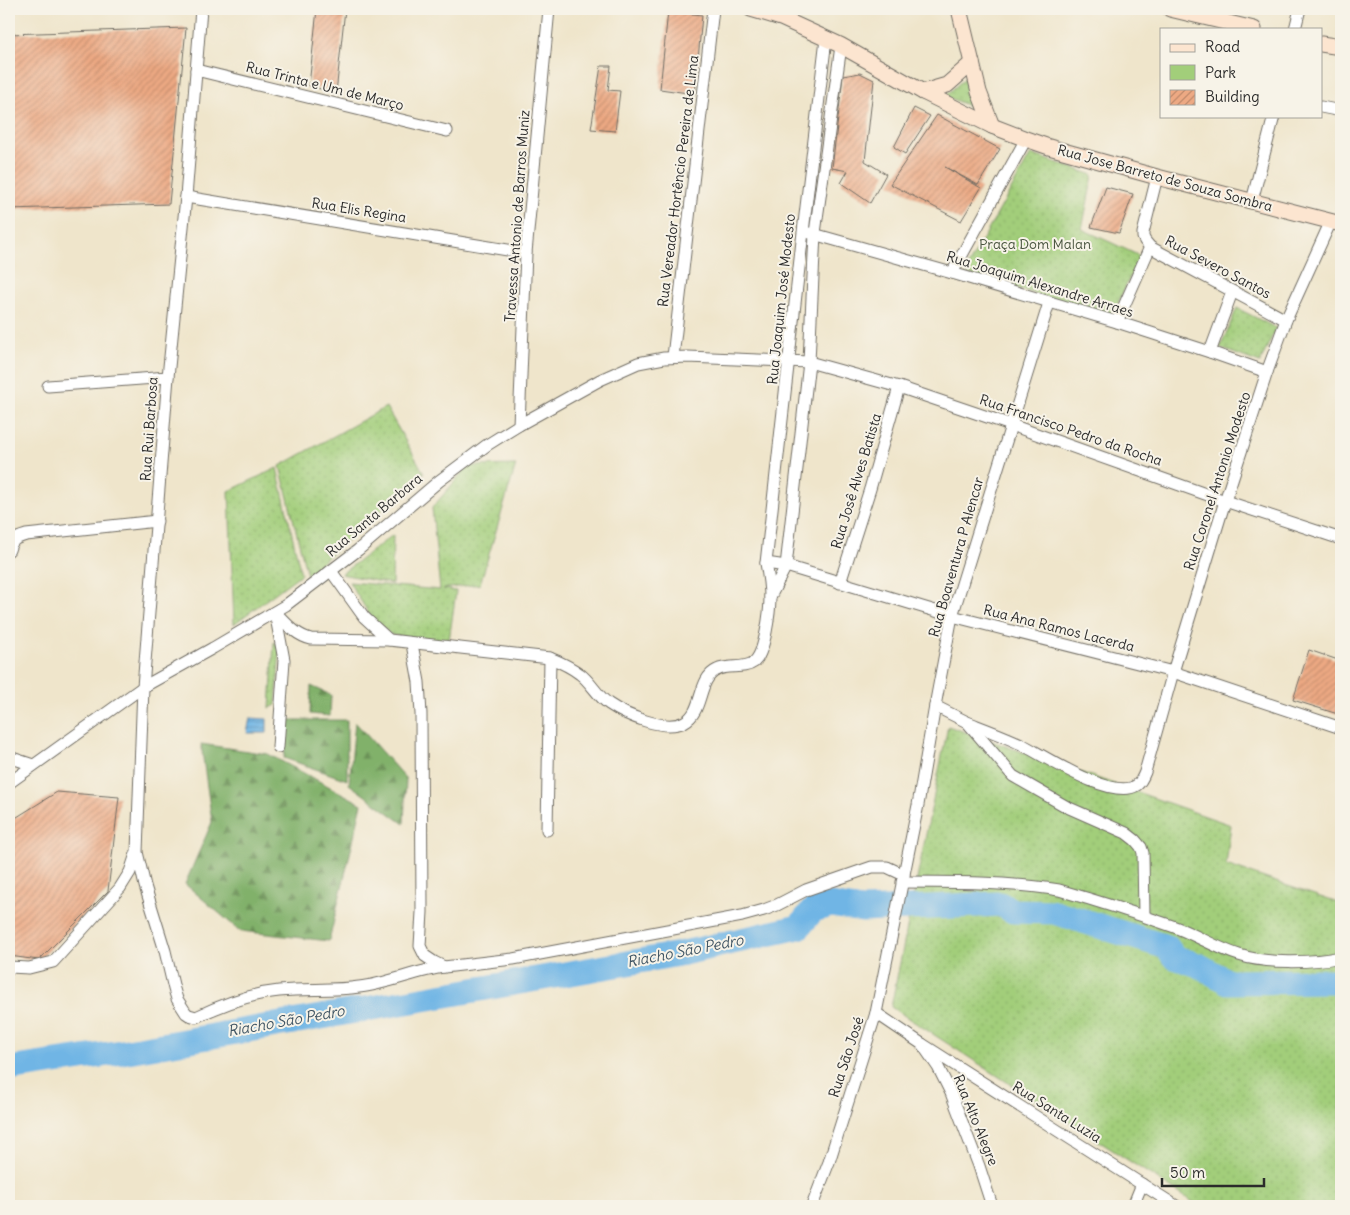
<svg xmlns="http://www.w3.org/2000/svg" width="1350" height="1215" font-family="Delius,sans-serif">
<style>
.green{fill:url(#green-dots);stroke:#667c52}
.forest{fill:url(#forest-firs);stroke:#566e4a}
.water{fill:url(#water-rules);stroke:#4d7088}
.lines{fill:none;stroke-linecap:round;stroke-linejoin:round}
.river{stroke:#6fb5e5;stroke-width:25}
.building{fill:url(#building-hatch)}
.minor-casing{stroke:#706c63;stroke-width:13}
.secondary-casing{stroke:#706c63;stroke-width:17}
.minor{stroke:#fff;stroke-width:11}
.secondary{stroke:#fce5d0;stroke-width:15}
.labels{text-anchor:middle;stroke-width:4;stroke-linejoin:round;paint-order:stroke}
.street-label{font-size:14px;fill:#2b2b2b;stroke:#f7f3e8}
.park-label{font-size:14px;fill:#49543f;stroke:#f7f3e8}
.water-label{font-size:15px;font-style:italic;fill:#3f5463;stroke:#f7f3e8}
</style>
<defs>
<pattern id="green-dots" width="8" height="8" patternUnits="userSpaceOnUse" patternTransform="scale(1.25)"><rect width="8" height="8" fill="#a2ce7a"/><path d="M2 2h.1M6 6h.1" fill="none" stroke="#8cb16a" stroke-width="1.8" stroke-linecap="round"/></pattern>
<pattern id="forest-firs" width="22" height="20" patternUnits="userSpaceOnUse" patternTransform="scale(1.25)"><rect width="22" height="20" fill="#81b16a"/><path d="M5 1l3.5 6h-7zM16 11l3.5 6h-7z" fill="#6a9057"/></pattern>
<pattern id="water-rules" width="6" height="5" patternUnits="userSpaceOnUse" patternTransform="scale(1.25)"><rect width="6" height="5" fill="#6fb5e5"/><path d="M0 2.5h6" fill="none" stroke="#5b93ba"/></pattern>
<pattern id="building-hatch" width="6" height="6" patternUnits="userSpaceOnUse" patternTransform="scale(1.25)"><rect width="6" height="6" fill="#eda983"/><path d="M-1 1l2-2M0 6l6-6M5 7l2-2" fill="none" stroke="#c08a6b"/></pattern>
</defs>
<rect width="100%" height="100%" fill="#f7f3e8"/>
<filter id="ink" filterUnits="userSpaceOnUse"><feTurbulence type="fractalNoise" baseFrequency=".02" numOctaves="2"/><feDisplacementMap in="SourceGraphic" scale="10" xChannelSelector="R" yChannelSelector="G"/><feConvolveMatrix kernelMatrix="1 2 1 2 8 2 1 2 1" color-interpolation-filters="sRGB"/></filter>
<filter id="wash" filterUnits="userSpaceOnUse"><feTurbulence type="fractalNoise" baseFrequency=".0096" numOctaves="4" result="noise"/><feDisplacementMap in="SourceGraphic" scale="20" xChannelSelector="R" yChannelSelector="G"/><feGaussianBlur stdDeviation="1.12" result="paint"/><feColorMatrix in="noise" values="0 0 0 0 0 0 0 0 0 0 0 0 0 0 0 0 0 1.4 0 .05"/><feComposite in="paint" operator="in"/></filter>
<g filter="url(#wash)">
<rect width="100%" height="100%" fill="#efe5cb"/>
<g class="green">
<path d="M966 77 971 107 945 96Z"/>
<path d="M1031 154 1093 175 1082 229 1140 256 1112 316 964 273Z"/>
<path d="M1237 308 1276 328 1260 363 1220 348Z"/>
<path d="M386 407 424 473 307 575 280 466Z"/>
<path d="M516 465 480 584 443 589 456 591 449 641 391 635 371 617 349 582 440 590 432 508 468 466Z"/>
<path d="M277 468 301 574 234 624 229 491Z"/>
<path d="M393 535 392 584 341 574Z"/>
<path d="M274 642 280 647 276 705 270 708Z"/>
<path d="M948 726 1231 825 1226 865 1341 904V1206H1199L891 1007Z"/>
</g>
<g class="forest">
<path d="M311 686 331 695 330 716 310 714Z"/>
<path d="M288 720H347V780L284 758Z"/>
<path d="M355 722 406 779 404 824 349 784Z"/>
<path d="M201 744 268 754 362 804 329 941 240 931 185 884 212 822Z"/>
</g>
<path class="water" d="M250 718 267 719V733H247Z"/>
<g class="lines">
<path class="river" d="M9 1069 122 1052 679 954 799 927 813 910 831 905 862 910 1000 904 1013 911 1054 912 1167 947 1174 957 1198 965 1228 982 1341 981"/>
</g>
<g id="blocks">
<g class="building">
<path d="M317 9H345L336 93 309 86Z"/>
<path d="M668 11 702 15 695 94 660 89Z"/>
<path d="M186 28 169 204 9 209V34Z"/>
<path d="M601 66H611L608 90 620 91 615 131 591 129Z"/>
<path d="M860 73 874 80 865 161 886 174 870 203 841 183 848 171 832 168 843 76Z"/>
<path d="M914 108 930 116 905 154 894 147Z"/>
<path d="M937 115 1000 149 978 185 945 167 981 188 961 221 890 184Z"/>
<path d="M1106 187 1133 194 1119 233 1091 227Z"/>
<path d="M1309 650 1341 661V715L1293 700Z"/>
<path d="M57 792 119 797 108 891 39 960 9 956V822Z"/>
</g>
</g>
</g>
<g filter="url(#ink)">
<use href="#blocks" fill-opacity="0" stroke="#706c63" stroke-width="1"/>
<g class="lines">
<defs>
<g id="minor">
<path d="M201 9 186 197 168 377 143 687 137 852 145 886 165 951 174 989 177 999 186 1013 189 1015 196 1017C223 1004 249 994 279 991 306 988 333 991 359 987 388 984 415 971 444 967"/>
<path d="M1295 29 1300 9"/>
<path d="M196 70 447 131"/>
<path d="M1321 107 1341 111"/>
<path d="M1157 177 1143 233V237L1145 241 1150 247 1286 320"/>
<path d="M186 197 526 253"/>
<path d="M1252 201 1274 116"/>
<path d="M810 233 952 273 1117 322 1210 352 1267 372"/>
<path d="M952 273 1026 139"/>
<path d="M1117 322 1150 247"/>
<path d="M1210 352 1232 292"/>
<path d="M673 357 713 9"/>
<path d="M48 386 168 377"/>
<path d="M519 425 526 253 549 9"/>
<path d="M9 550C12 539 16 538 26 535L157 521"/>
<path d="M766 563 786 566 952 616 1173 672 1341 728"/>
<path d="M331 571 364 617 389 640"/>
<path d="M840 583 870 489 899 387"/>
<path d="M770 597 786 566 809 362 815 233 841 46"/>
<path d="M412 644 419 682 421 714 422 912 420 946 425 956 434 962 444 967 513 959 742 916 764 910 777 905 806 890 872 867H887L904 875"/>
<path d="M935 706 967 722 1013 776 1067 807 1126 833 1135 840 1141 847 1143 853 1144 916"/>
<path d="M967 722C985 729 1004 736 1021 744 1043 755 1113 802 1137 785 1141 782 1143 777 1145 772L1173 672 1225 501 1267 372 1286 320 1331 221"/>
<path d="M278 747 284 660 275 612C286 623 295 635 311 639L389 640 550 658C560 662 571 667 580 674 591 682 597 696 609 704 625 715 665 732 684 722 704 712 697 679 717 670 729 664 743 670 754 662 765 653 770 611 770 597 770 586 768 574 766 563L803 232 826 39"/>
<path d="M9 757 33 765"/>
<path d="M9 783 143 687 213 648 286 605 358 550 439 481 487 445 519 425 600 380 638 363 664 358 688 357 809 362 899 387 1011 425 1225 501 1341 539"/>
<path d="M547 830 550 658"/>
<path d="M902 882C955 882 1007 882 1059 890 1097 901 1135 913 1172 926 1195 934 1216 948 1239 955 1266 964 1313 963 1341 957"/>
<path d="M9 967 29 968 53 962 120 888 130 872 136 854"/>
<path d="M876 1013 922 1044 938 1067 951 1093 967 1135 979 1166 992 1206"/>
<path d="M922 1044 1176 1206"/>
<path d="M812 1206 829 1162 876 1013 918 805 935 706 952 616 1049 303"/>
<path d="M1133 1206 1142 1184"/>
</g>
<g id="secondary">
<path d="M751 9 781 18 840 45 923 92 992 126 1026 139 1049 147 1157 177 1341 224"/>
<path d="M959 9 979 92 992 126"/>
<path d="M1170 9 1254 29"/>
<path d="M1321 44 1341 47"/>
<path d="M923 92 947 85 972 63"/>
</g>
</defs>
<use href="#minor" class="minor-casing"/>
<use href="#secondary" class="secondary-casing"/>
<use href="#minor" class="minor"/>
<use href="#secondary" class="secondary"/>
</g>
</g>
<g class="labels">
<g class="street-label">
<text transform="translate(325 86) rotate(14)" y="5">Rua Trinta e Um de Março</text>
<text transform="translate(1165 178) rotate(15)" y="5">Rua Jose Barreto de Souza Sombra</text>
<text transform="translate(678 181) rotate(-83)" y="5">Rua Vereador Hortêncio Pereira de Lima</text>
<text transform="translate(359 210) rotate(9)" y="5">Rua Elis Regina</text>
<text transform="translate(517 216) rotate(-86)" y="5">Travessa Antonio de Barros Muniz</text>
<text transform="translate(1218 267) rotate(28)" y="5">Rua Severo Santos</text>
<text transform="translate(1040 284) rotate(17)" y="5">Rua Joaquim Alexandre Arraes</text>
<text transform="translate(781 299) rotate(-84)" y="5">Rua Joaquim José Modesto</text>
<text transform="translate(149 429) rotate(-86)" y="5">Rua Rui Barbosa</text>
<text transform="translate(1071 430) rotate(19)" y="5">Rua Francisco Pedro da Rocha</text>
<text transform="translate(856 481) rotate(-73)" y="5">Rua Josê Alves Batista</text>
<text transform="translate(1217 481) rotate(-72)" y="5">Rua Coronel Antonio Modesto</text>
<text transform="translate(374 515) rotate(-40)" y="5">Rua Santa Barbara</text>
<text transform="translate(956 557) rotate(-74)" y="5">Rua Boaventura P Alencar</text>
<text transform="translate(1059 628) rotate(14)" y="5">Rua Ana Ramos Lacerda</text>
<text transform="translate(846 1057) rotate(-72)" y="5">Rua São José</text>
<text transform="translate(1057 1112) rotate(32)" y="5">Rua Santa Luzia</text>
<text transform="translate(976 1120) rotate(68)" y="5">Rua Alto Alegre</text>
</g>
<g class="park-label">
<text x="1035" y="249">Praça Dom Malan</text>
</g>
<g class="water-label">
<text transform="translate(685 951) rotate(-11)" y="5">Riacho São Pedro</text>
<text transform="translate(286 1021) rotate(-10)" y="5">Riacho São Pedro</text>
</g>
</g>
<rect width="1350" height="1215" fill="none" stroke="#f7f3e8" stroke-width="30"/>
<rect x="1160" y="28" width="162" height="90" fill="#f7f3e8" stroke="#a5a39c"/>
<rect x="1170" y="44" width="25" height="8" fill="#fce5d0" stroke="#a5a39c"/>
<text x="1205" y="52" font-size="15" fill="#2b2b2b">Road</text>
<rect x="1170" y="65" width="25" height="15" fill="#a2ce7a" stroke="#a5a39c"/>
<text x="1205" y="78" font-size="15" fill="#2b2b2b">Park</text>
<rect x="1170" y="90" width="25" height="15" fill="url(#building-hatch)" stroke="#a5a39c"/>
<text x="1205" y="102" font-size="15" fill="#2b2b2b">Building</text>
<path d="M1162 1178v8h102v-8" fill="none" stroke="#2b2b2b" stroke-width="2.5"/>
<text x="1170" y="1178" font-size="15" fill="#2b2b2b" stroke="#f7f3e8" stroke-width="4" paint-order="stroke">50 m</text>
</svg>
